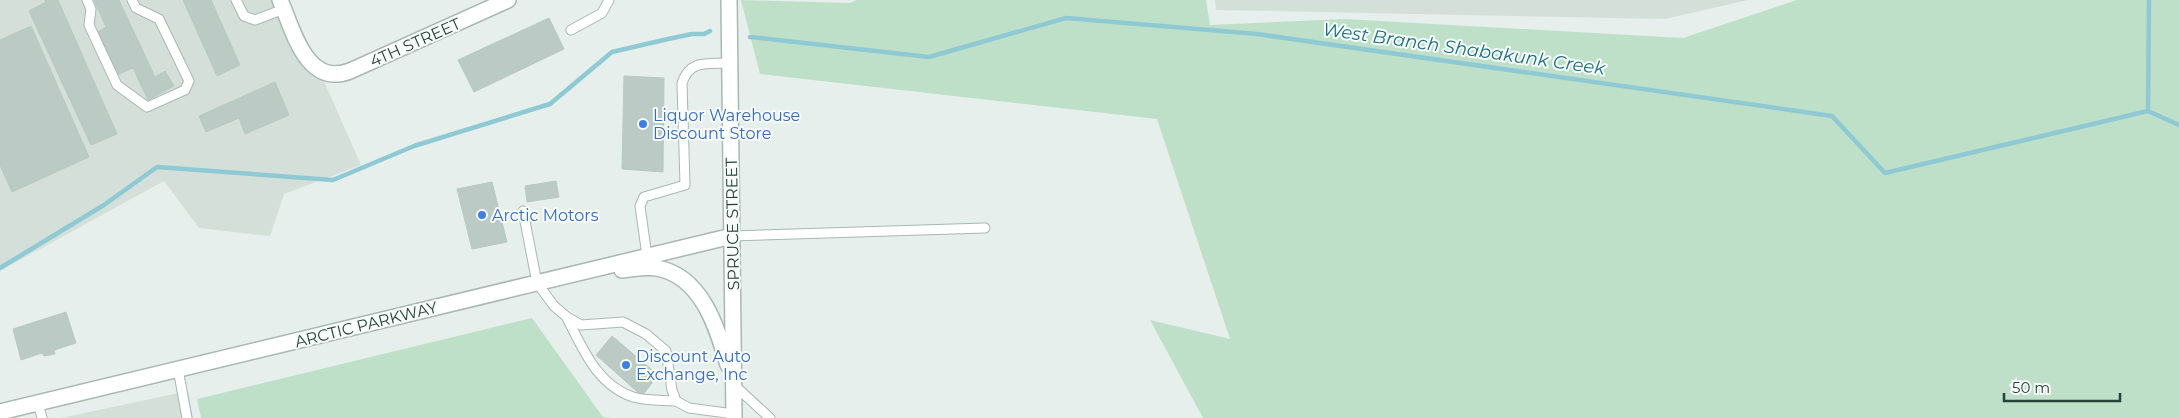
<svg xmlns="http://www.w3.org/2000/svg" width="2179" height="418" font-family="Montserrat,sans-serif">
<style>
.built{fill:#d4dfda}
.green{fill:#bfe0c8}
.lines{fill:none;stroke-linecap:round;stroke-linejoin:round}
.stream{stroke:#8ec9d4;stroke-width:4.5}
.building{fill:#bbcac4;stroke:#b8c9c2}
.service-casing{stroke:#a8b8b2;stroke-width:11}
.minor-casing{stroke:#a8b8b2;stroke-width:18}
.tertiary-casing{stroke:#a8b8b2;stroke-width:18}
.service{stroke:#fff;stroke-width:9}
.minor{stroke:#fff;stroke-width:15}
.tertiary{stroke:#fff;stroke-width:15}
.shop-dot{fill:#3f7fe0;stroke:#f7fbf9;stroke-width:2}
.labels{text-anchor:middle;stroke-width:4;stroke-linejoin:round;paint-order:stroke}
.street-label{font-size:16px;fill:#24423a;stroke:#f7fbf9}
.shop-label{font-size:16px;fill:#366cbe;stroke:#f7fbf9;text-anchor:start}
.water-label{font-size:18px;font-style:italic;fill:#1c6f80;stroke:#f7fbf9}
</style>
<rect width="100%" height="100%" fill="#e6efeb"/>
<g class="built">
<path d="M0 0H288L361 165 284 194 270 236 199 228 164 181 0 271Z"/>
<path d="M1215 0H1748L1665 19 1216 10Z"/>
<path d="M188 391 193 418H61Z"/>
</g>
<g class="green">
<path d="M741 0 850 3 857 0H1206L1210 25 1345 19 1683 38 1797 0H2179V418H1203L1150 320 1230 339 1157 119 760 74Z"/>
<path d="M532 318 603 417 612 418H201L197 399Z"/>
</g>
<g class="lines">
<g class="stream">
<path d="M750 37 929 57 1066 18 1257 34 1832 116 1885 173 2148 111"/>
<path d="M2148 111 2149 0"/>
<path d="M2148 111 2179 125"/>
<path d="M0 268 104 205 157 167 333 180 414 146 550 104 612 52 668 39 692 34H704L710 31"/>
</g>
</g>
<g class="building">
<path d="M45 0H58L117 134 91 145 29 11 46 2Z"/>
<path d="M94 0H119L155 77 165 71 174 86 148 100 133 68 117 75 98 32 106 27Z"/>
<path d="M183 0H211L240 65 217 76Z"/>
<path d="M549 18 564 49 474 92 458 60Z"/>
<path d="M31 26 89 157 12 192 0 165V40Z"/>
<path d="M624 76 664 78 663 172 622 169Z"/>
<path d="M275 82 289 115 245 134 239 118 206 132 199 116Z"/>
<path d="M556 181 559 197 527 202 525 186Z"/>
<path d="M492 182 507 242 472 249 457 189Z"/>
<path d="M66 312 76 343 54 350 55 354 44 356 42 353 21 360 13 329Z"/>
<path d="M612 336 658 375 642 396 596 355Z"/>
</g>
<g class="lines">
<defs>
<g id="service">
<path d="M87 0 91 9 89 25 117 85 147 107 185 90 189 81 159 19 136 8 132 0"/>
<path d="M236 0 244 16 255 20 284 9"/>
<path d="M571 30 602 13 609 0"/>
<path d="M523 211 537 283 554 306 567 317 581 325 623 322 646 334 666 351 672 390 676 401 689 408 734 414"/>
<path d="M732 236 985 228"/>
<path d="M647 256 640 206 644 197 685 185 682 83C690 59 708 64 729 63"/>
<path d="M567 318C583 349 597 385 633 397 647 401 662 400 676 401"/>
<path d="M178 369 187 418"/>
<path d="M733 384 770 418"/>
<path d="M38 403 42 418"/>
</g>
<path id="minor" d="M280 0C293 29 306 88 350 71L508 0"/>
<g id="tertiary">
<path d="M729 0 734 418"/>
<path d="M622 270C633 269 646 266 657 268 702 276 717 328 728 365"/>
<path d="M0 412 732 236"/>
</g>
</defs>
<use href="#service" class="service-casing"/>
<use href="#minor" class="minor-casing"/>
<use href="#tertiary" class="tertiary-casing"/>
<use href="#service" class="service"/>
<use href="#minor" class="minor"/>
<use href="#tertiary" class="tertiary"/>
</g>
<g class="shop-dot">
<circle cx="643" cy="124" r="5"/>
<circle cx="482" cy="215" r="5"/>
<circle cx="626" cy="365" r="5"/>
</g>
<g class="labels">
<g class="street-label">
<text transform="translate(415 42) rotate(-24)" y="6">4TH STREET</text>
<text transform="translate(732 224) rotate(-91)" y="6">SPRUCE STREET</text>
<text transform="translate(366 324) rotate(-14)" y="6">ARCTIC PARKWAY</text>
</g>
<g class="shop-label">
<text x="653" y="121">Liquor Warehouse<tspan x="653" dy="18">Discount Store</tspan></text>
<text x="492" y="221">Arctic Motors</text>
<text x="636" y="362">Discount Auto<tspan x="636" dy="18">Exchange, Inc</tspan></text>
</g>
<g class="water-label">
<text transform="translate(1464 49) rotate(8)" y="6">West Branch Shabakunk Creek</text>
</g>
</g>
<path d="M2004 393v8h116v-8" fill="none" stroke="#24423a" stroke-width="2.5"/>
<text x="2012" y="393" font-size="15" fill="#24423a" stroke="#f7fbf9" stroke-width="4" paint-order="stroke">50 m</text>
</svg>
